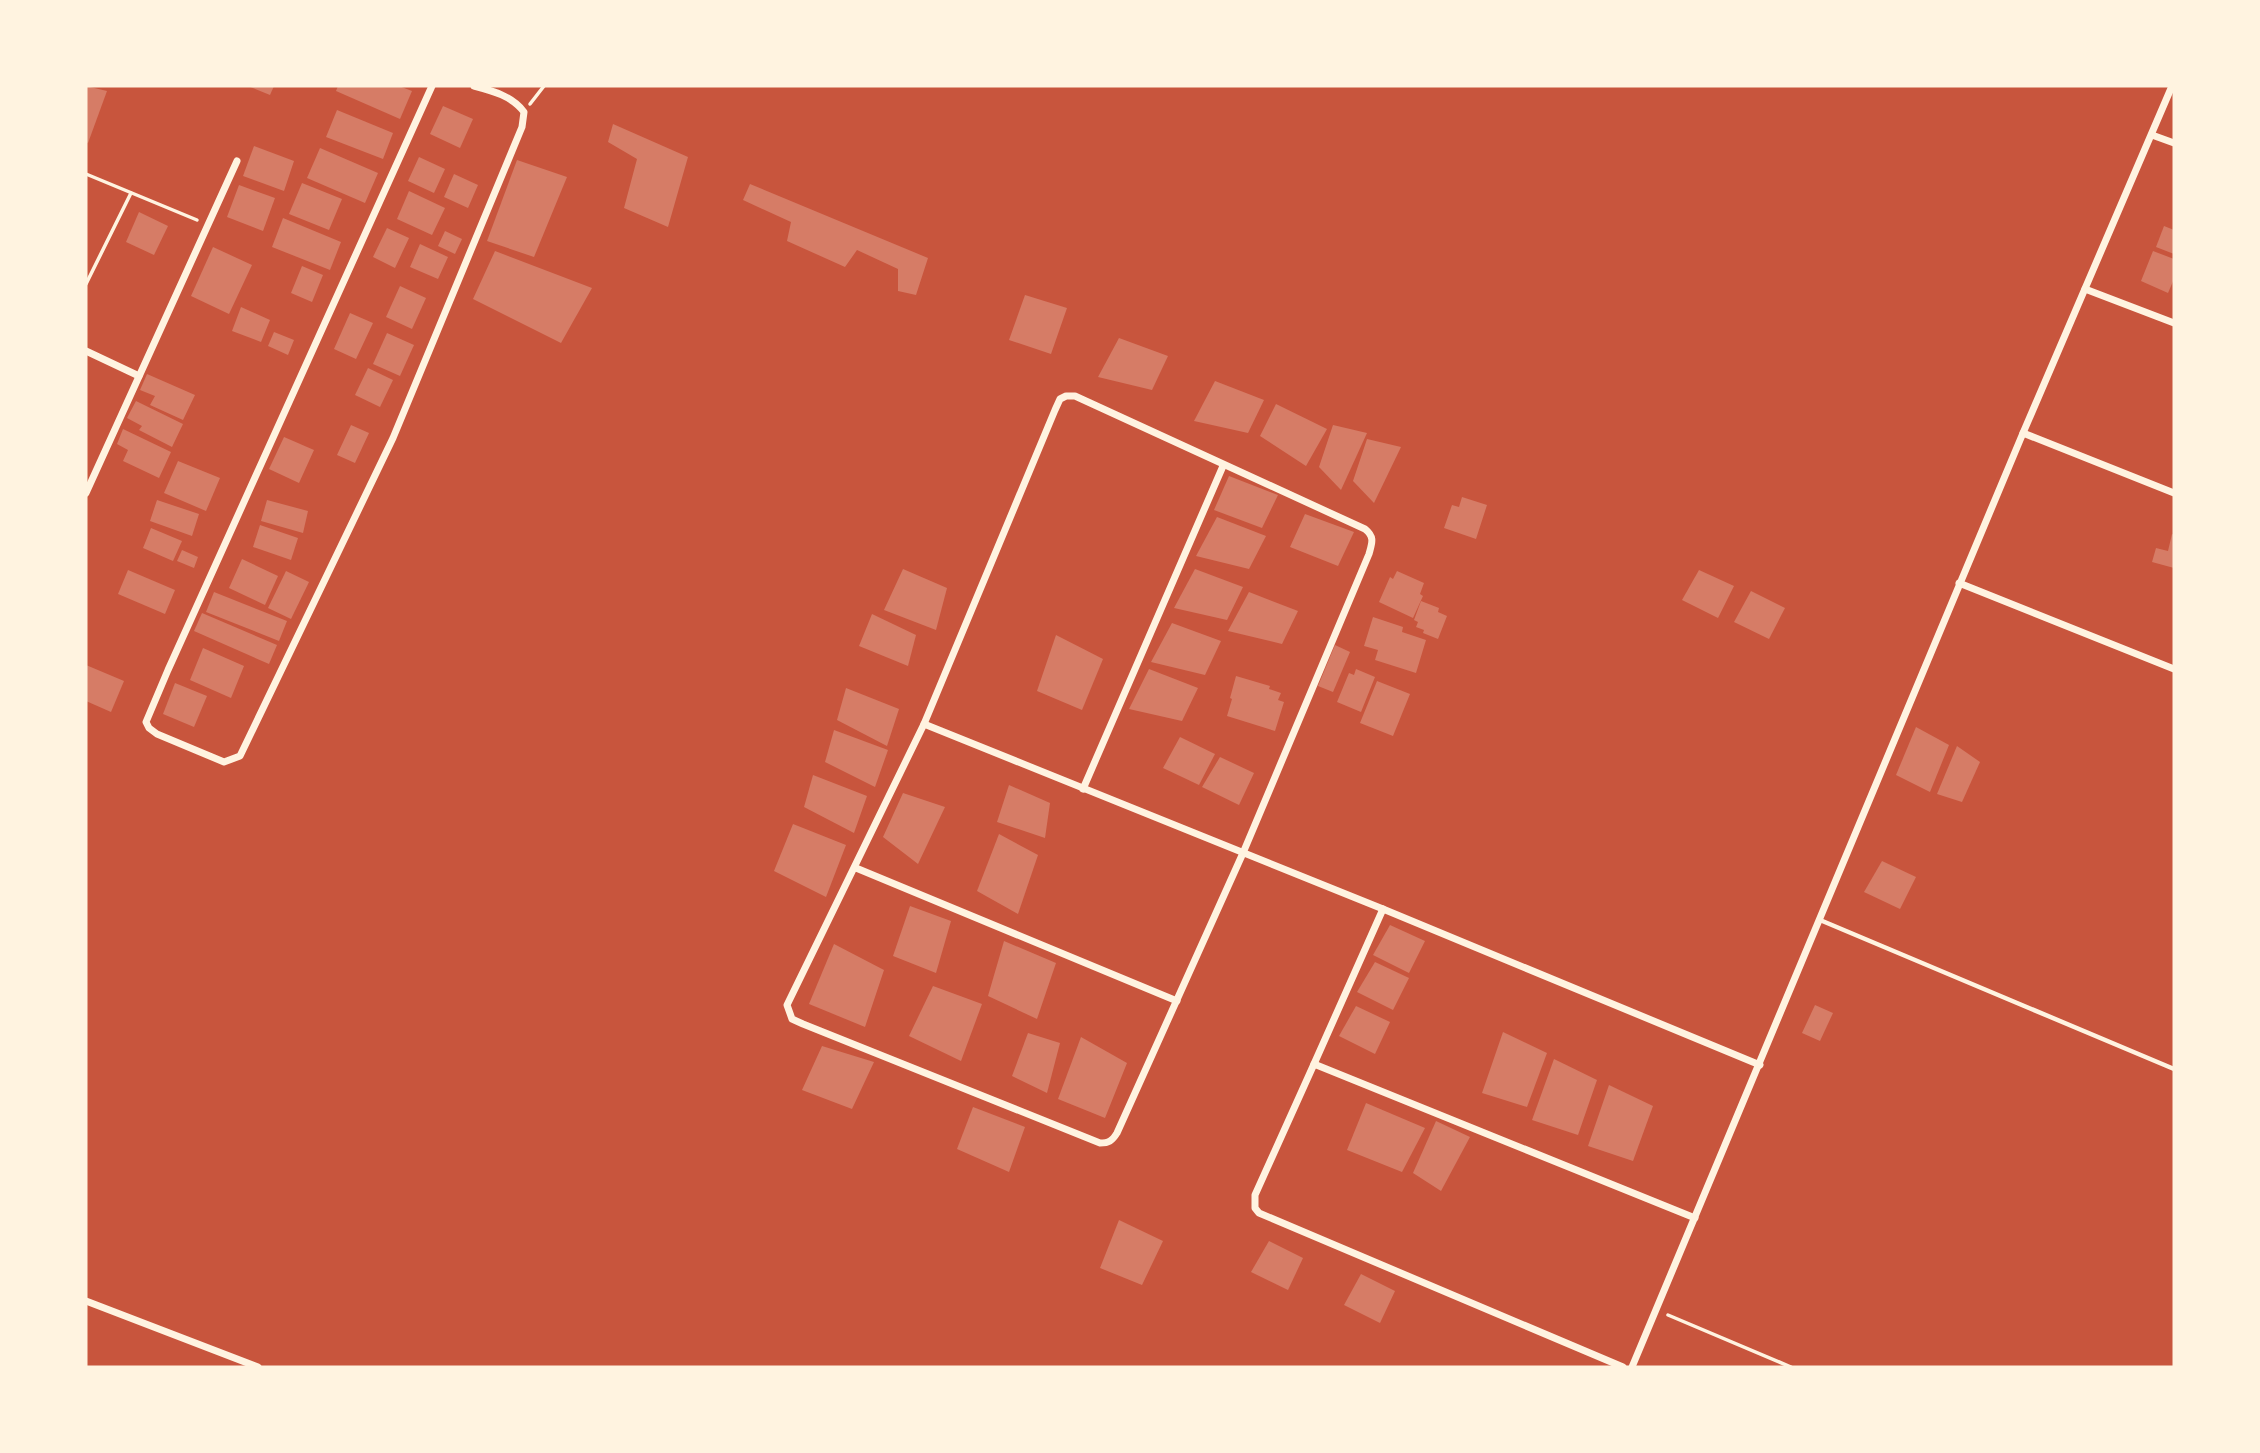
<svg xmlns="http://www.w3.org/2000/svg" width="2260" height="1453" font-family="'Source Sans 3',sans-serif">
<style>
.building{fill:#d67c66}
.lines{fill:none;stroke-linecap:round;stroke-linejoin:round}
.path{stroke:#fff3e0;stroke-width:3.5}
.service{stroke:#fff3e0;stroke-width:4.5}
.minor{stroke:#fff3e0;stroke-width:7}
</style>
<rect width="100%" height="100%" fill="#c8553d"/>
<g class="building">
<path d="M86 86 107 91 88 143 86 142Z"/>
<path d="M248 86H274L270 95Z"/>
<path d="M338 86H399L412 91 400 119 336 91Z"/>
<path d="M443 106 473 119 460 148 430 134Z"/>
<path d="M337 110 393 133 383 159 326 137Z"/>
<path d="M613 124 688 157 668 227 624 208 637 159 608 142Z"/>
<path d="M254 146 294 161 284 191 243 176Z"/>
<path d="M320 148 378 173 365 203 307 178Z"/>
<path d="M419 157 445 169 434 193 408 181Z"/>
<path d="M517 160 567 177 534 257 487 241Z"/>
<path d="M454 174 478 185 468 208 444 197Z"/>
<path d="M302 183 342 199 329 230 289 214Z"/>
<path d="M750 184 928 258 916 295 898 291V269L857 250 845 267 787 241 791 222 743 200Z"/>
<path d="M239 185 275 198 263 231 227 217Z"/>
<path d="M409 191 445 208 432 235 397 219Z"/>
<path d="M139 212 168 226 154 255 126 242Z"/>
<path d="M283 218 341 242 330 270 272 247Z"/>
<path d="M2164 226 2174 230V254L2156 247Z"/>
<path d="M387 228 409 238 395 268 373 257Z"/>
<path d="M445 231 462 239 455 254 438 246Z"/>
<path d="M420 244 448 257 438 279 410 267Z"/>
<path d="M213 247 252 265 229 314 191 296Z"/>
<path d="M495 251 592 288 561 343 473 299Z"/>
<path d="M2153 251 2174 259V279L2168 293 2141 281Z"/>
<path d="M302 266 323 275 312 302 291 293Z"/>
<path d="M400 286 426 298 412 329 386 317Z"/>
<path d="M1025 295 1067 308 1051 354 1009 340Z"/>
<path d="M241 307 270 320 261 342 232 331Z"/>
<path d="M350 313 373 323 356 359 334 349Z"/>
<path d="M274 332 294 340 288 355 268 346Z"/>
<path d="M387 333 414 345 400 376 373 364Z"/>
<path d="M1119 338 1168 356 1152 390 1098 377Z"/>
<path d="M368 368 393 380 380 407 355 395Z"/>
<path d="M147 374 195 395 183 420 150 405 155 396 140 390Z"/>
<path d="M1215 381 1264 400 1248 433 1194 421Z"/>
<path d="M136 401 183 424 172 447 139 430 142 426 127 418Z"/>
<path d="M1276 404 1327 429 1306 466 1260 436Z"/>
<path d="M351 425 369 433 355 463 337 455Z"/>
<path d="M1333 425 1367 433 1341 490 1319 467Z"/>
<path d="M123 429 171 452 159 478 123 461 128 450 117 444Z"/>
<path d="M284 437 314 450 299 483 269 469Z"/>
<path d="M1367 439 1401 447 1374 503 1353 481Z"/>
<path d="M178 461 220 478 206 511 164 493Z"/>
<path d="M1229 476 1278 495 1262 528 1214 510Z"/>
<path d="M1462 497 1487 505 1476 539 1444 528 1452 505 1459 507Z"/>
<path d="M157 500 199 514 192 536 150 521Z"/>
<path d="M267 500 308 511 303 533 261 521Z"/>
<path d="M1305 514 1354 532 1338 566 1290 547Z"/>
<path d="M1217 517 1266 536 1249 569 1196 556Z"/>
<path d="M260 525 298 538 291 560 253 547Z"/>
<path d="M151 528 182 541 173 561 143 548Z"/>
<path d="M2172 534 2174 535V568L2152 562 2156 548 2168 551Z"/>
<path d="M182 550 198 557 194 568 177 561Z"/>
<path d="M242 559 278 576 265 605 229 588Z"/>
<path d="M903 569 947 588 936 630 884 610Z"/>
<path d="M1195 569 1243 587 1227 620 1174 608Z"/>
<path d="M128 570 175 590 165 614 118 594Z"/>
<path d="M1699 570 1734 586 1718 618 1682 600Z"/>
<path d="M286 571 309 582 291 619 268 608Z"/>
<path d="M1397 571 1424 583 1420 594 1423 596 1413 618 1379 602 1390 577 1393 579Z"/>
<path d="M1751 591 1785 608 1769 639 1734 622Z"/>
<path d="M214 592 287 621 279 641 206 612Z"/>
<path d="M1249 592 1298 611 1282 644 1228 631Z"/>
<path d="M1421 601 1439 608 1438 612 1447 616 1438 639 1423 633 1424 630 1416 627 1418 622 1414 620Z"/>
<path d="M202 613 277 645 269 664 194 631Z"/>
<path d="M872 614 916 635 908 666 859 646Z"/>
<path d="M1373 617 1403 627 1402 632 1426 640 1416 673 1375 660 1378 650 1364 646Z"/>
<path d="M1172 623 1221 641 1205 675 1151 662Z"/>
<path d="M1056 635 1103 659 1082 710 1037 691Z"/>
<path d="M1335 645 1350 652 1333 692 1318 686Z"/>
<path d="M203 648 244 666 231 698 190 680Z"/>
<path d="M86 665 124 681 111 712 86 701Z"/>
<path d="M1149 669 1198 688 1182 721 1129 709Z"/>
<path d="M1356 669 1375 677 1361 712 1337 702 1349 673 1354 675Z"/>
<path d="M1236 676 1270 686 1269 689 1281 693 1278 700 1284 702 1275 731 1227 716 1232 699 1230 698Z"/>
<path d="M1377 681 1410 694 1393 736 1360 723Z"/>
<path d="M175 683 207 696 194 727 163 714Z"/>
<path d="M846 688 899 709 887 746 837 720Z"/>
<path d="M1916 727 1949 745 1930 792 1896 775Z"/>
<path d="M834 730 888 750 875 787 825 762Z"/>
<path d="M1180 737 1215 754 1199 785 1163 768Z"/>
<path d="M1957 746 1980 762 1962 802 1937 794Z"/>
<path d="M1220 757 1254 773 1239 805 1202 787Z"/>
<path d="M813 775 867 796 854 833 804 807Z"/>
<path d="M1009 785 1050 803 1045 838 997 822Z"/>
<path d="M903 793 945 807 918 864 883 837Z"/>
<path d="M793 824 846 845 826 897 774 871Z"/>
<path d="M999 834 1038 855 1018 914 977 891Z"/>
<path d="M1882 861 1916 877 1900 909 1864 892Z"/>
<path d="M910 906 951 921 936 973 893 956Z"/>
<path d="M1390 925 1425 941 1409 973 1373 955Z"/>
<path d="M1004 941 1056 963 1037 1019 988 996Z"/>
<path d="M834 944 884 970 865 1027 809 1004Z"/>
<path d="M1375 962 1409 978 1393 1010 1357 992Z"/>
<path d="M933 986 982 1004 961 1061 909 1036Z"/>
<path d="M1815 1005 1833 1013 1820 1041 1802 1033Z"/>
<path d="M1356 1006 1390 1022 1375 1054 1339 1036Z"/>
<path d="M1503 1032 1547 1053 1527 1107 1482 1093Z"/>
<path d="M1028 1033 1060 1043 1047 1093 1012 1076Z"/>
<path d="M1081 1037 1127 1063 1105 1118 1058 1099Z"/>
<path d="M822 1046 874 1062 852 1109 802 1090Z"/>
<path d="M1554 1059 1597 1080 1578 1135 1532 1120Z"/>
<path d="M1609 1085 1653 1106 1633 1161 1588 1146Z"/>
<path d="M1366 1103 1425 1128 1402 1172 1347 1150Z"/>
<path d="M973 1107 1025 1127 1009 1172 957 1149Z"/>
<path d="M1436 1121 1470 1137 1441 1191 1413 1173Z"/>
<path d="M1119 1220 1163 1241 1142 1285 1100 1268Z"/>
<path d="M1269 1241 1303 1258 1288 1290 1251 1272Z"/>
<path d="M1361 1274 1395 1291 1380 1323 1344 1305Z"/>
</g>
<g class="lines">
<g class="path">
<path d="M530 104 544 86"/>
<path d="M86 174 197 220"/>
<path d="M86 284 131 193"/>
<path d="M1668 1315 1791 1367"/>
</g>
<path class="service" d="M1820 920 2174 1069"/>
<g class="minor">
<path d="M432 86 168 670 146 722 149 728 157 734 224 762 240 756 393 438 522 127 524 112C512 96 493 91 474 86"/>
<path d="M2152 135 2174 143"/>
<path d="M2085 289 2174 323"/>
<path d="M86 351 139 376"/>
<path d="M1066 396H1075L1365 529C1375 537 1372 543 1369 554L1243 853 1117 1133C1112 1141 1109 1143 1100 1143L803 1024 792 1019 787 1005 924 724 1055 410 1060 399Z"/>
<path d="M2023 433 2174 493"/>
<path d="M86 493 237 161"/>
<path d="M1959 583 2174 669"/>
<path d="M924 724 1383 909 1760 1065"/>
<path d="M1083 789 1223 466"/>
<path d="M856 868 1177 1001"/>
<path d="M1314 1064 1383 909"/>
<path d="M86 1301 258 1367"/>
<path d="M1623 1367 1259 1213 1255 1208V1195L1314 1064 1695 1218"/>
<path d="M1632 1367 2023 433 2172 86"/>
</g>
</g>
<rect width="2260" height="1453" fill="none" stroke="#fff3e0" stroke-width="175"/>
</svg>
